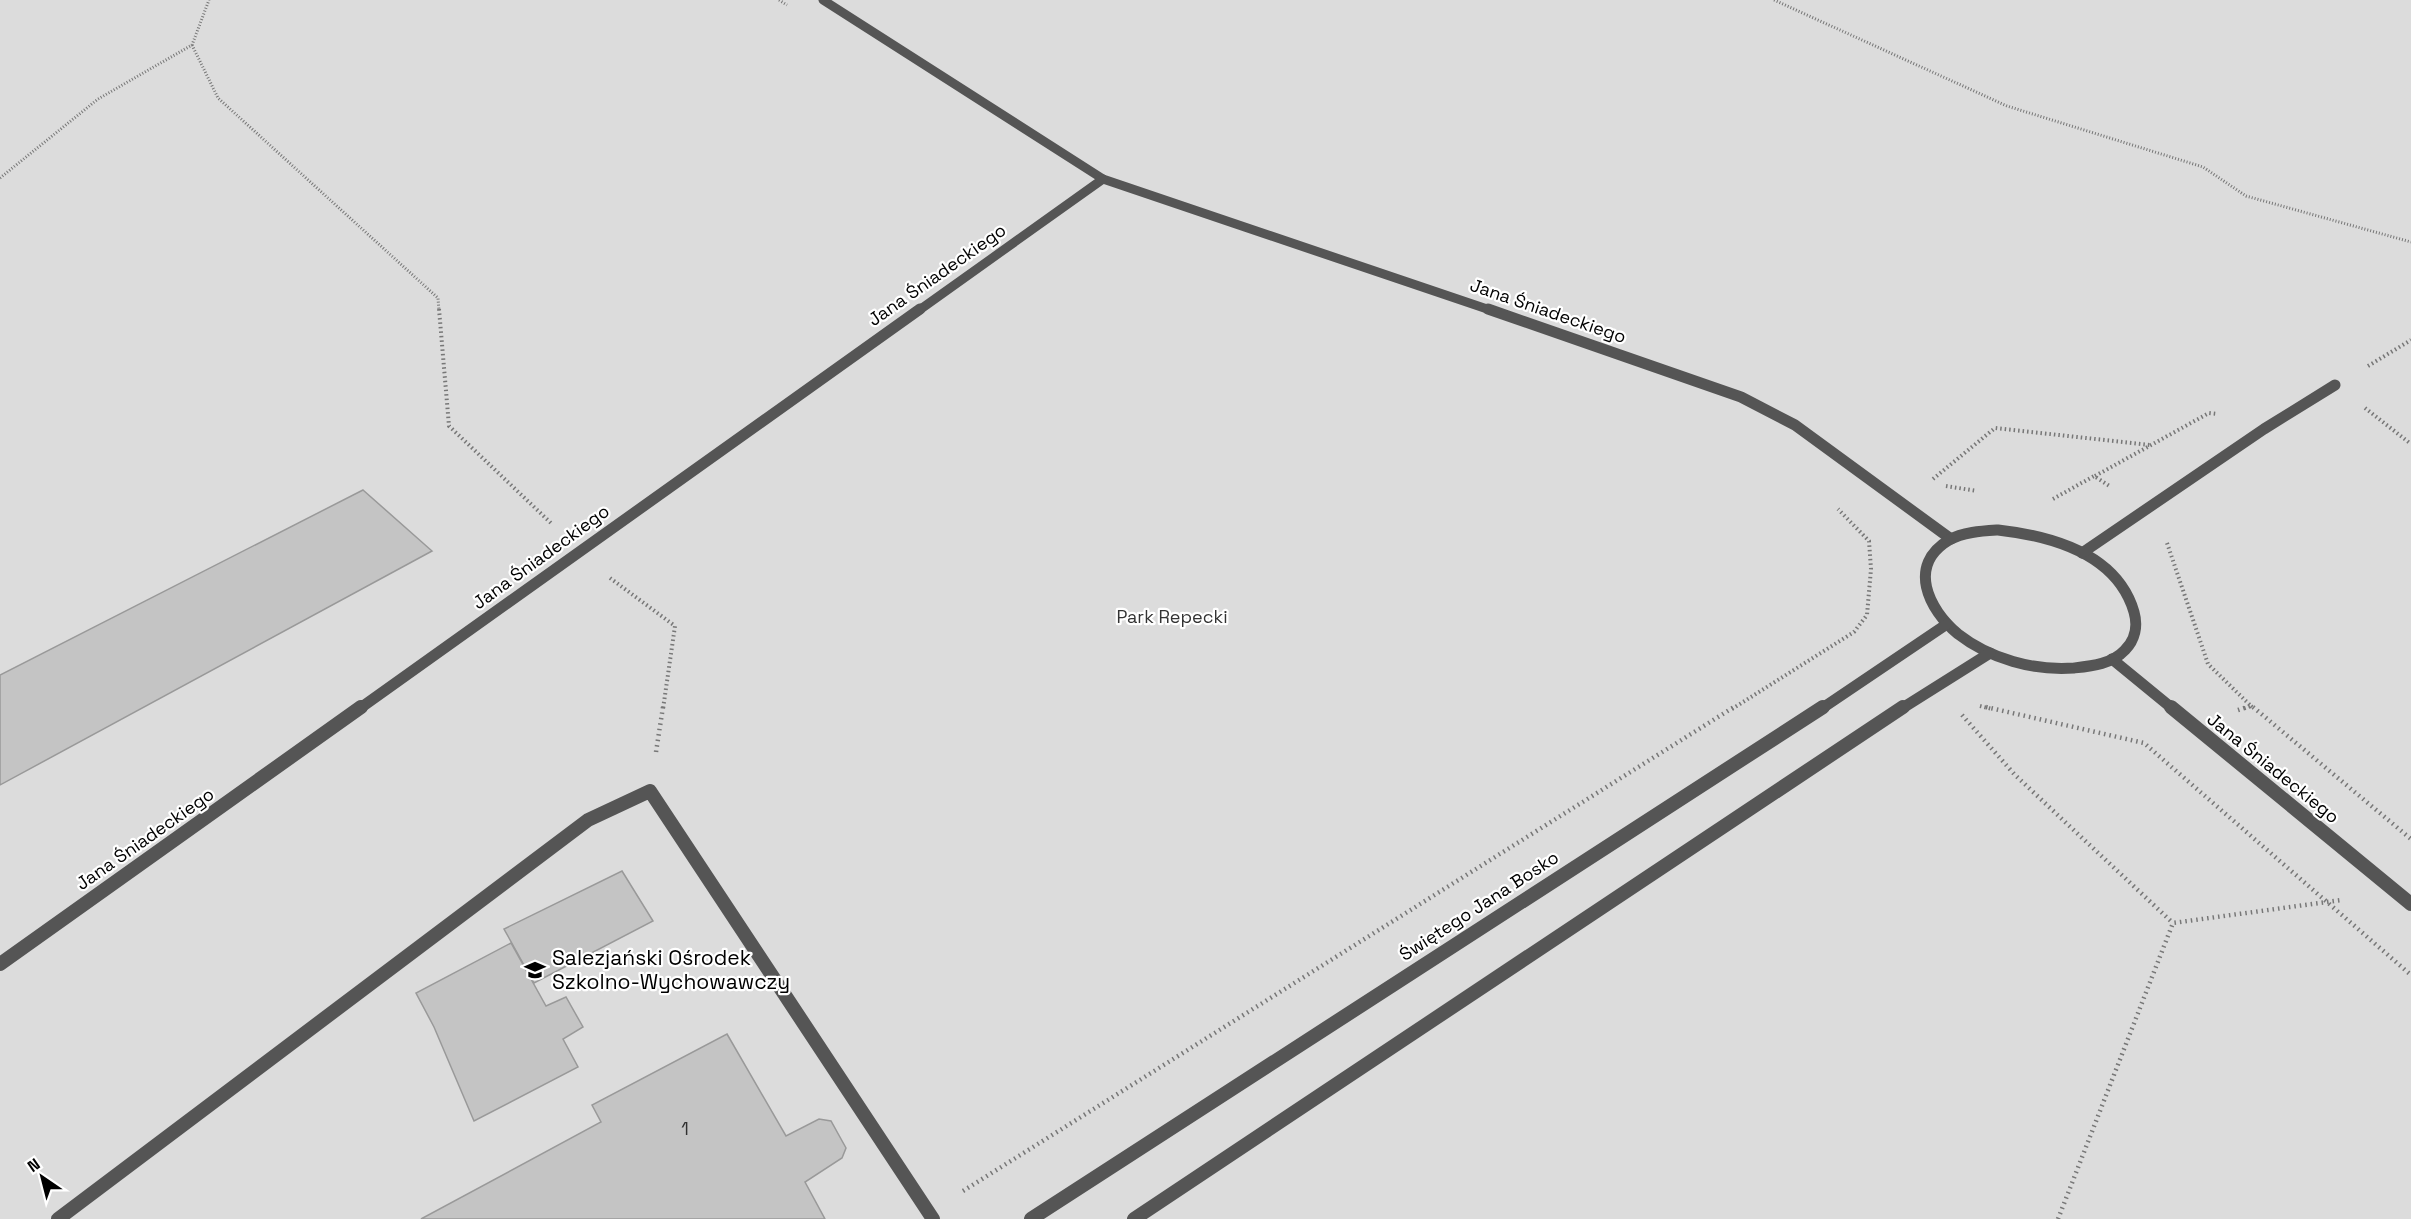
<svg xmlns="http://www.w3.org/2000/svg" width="2411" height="1219" font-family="'Space Grotesk',sans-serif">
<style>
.green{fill:#dcdcdc}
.building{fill:#c4c4c4;stroke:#999;stroke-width:1.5}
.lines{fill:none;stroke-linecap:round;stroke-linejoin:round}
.path-far2{stroke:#777;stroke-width:3;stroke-dasharray:1 2;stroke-linecap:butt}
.path-far1{stroke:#777;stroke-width:4;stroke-dasharray:1.5 3;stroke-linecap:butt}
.path{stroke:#777;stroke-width:4.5;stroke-dasharray:1.5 4;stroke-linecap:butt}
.lane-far2{stroke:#555;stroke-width:9}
.lane-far1{stroke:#555;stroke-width:11}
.lane{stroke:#555;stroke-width:14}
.labels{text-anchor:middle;stroke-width:4.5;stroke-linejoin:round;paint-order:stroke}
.street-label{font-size:18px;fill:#000;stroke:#fff}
.park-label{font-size:18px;fill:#333;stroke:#fff}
.near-number-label{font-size:18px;fill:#313131}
.near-poi-label{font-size:21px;fill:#000;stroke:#fff;text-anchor:start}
</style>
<rect width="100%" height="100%" fill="#fff"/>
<rect class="green" x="0" y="0" width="2411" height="1219"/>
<g class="building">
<path d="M363 490 432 551 0 785V675Z"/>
<path d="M622 871 653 921 534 983 504 929Z"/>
<path d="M511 943 546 1006 566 997 583 1027 563 1039 578 1067 474 1121 434 1027 416 993Z"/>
<path d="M727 1034 786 1136 819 1119 831 1121 846 1148 842 1158 805 1182 825 1219H421L601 1122 592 1105Z"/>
</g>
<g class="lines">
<g class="path-far2">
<path d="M779 0 787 5"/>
<path d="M1774 0 2007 106 2203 167 2246 196 2411 242"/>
<path d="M192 45 218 98 438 298 439 311"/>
<path d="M0 178 98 99 192 45 209 0"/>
</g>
<g class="path-far1">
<path d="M439 309 449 426 552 524"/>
<path d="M2368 366 2411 340"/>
<path d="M2365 408 2411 444"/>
<path d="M2095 476 2209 413 2218 414"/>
<path d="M1933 479 1995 428 2150 445"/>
<path d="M1946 486 1977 491"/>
<path d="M2053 499 2094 476 2111 487"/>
<path d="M2167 543 2208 664 2251 706 2242 709"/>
<path d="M610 578 675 626 663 709"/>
<path d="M1980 706 1992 709"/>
<path d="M2251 706 2254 709"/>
<path d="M1732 709 1854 632 1867 615 1871 569 1869 541 1838 509"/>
</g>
<g class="path">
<path d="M1986 707 2144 743 2411 975"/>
<path d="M2253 707 2411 839"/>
<path d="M2238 710 2247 707"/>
<path d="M1962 715 2015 775 2173 923"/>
<path d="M656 752 663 707"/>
<path d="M963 1191 1734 707"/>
<path d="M2058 1219 2173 923 2341 900"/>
</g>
<g class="lane-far2">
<path d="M823 0 1103 179 1493 311"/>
<path d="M918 311 1103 179"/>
</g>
<g class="lane-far1">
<path d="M1488 309 1741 397 1795 425 1951 539"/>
<path d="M1998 530C2051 536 2117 554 2134 612 2138 626 2135 640 2125 650 2112 664 2092 666 2074 668 2034 671 1990 659 1958 634 1928 609 1907 565 1949 540 1963 532 1982 531 1998 530Z"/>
<path d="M2082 553 2264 429 2335 385"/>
<path d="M2112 659 2173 709"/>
<path d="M359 709 920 309"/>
<path d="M1821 709 1947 624"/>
<path d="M1901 709 1990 653"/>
</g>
<g class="lane">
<path d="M2171 707 2411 904"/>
<path d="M0 964 361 707"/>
<path d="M58 1219 588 820 650 791 933 1219"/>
<path d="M1031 1219 1823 707"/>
<path d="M1134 1219 1903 707"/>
</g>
</g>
<defs>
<symbol id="school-bare" viewBox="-9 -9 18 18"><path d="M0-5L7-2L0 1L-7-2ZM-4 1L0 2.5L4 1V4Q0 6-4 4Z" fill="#000" stroke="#fff" stroke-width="2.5" paint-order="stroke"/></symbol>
</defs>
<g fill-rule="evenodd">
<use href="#school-bare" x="520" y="955" width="30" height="30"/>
</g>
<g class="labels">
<g class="street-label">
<text transform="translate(937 275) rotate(-35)" y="6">Jana Śniadeckiego</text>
<text transform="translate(1548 311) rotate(19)" y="6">Jana Śniadeckiego</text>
<text transform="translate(541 557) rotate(-36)" y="6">Jana Śniadeckiego</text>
<text transform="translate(2273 768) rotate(39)" y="6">Jana Śniadeckiego</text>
<text transform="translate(145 839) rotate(-35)" y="6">Jana Śniadeckiego</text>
<text transform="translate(1479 906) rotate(-33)" y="6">Świętego Jana Bosko</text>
</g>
<g class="park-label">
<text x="1172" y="623">Park Repecki</text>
</g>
<g class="near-number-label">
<text x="685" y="1135">1</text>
</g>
<g class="near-poi-label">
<text x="552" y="965">Salezjański Ośrodek<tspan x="552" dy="24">Szkolno-Wychowawczy</tspan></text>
</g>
</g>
<g transform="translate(42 1177) rotate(325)" stroke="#ffffff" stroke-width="4.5" paint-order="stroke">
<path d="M0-4.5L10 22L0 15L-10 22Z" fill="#000000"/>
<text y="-9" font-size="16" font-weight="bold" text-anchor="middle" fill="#000000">N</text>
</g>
</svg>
